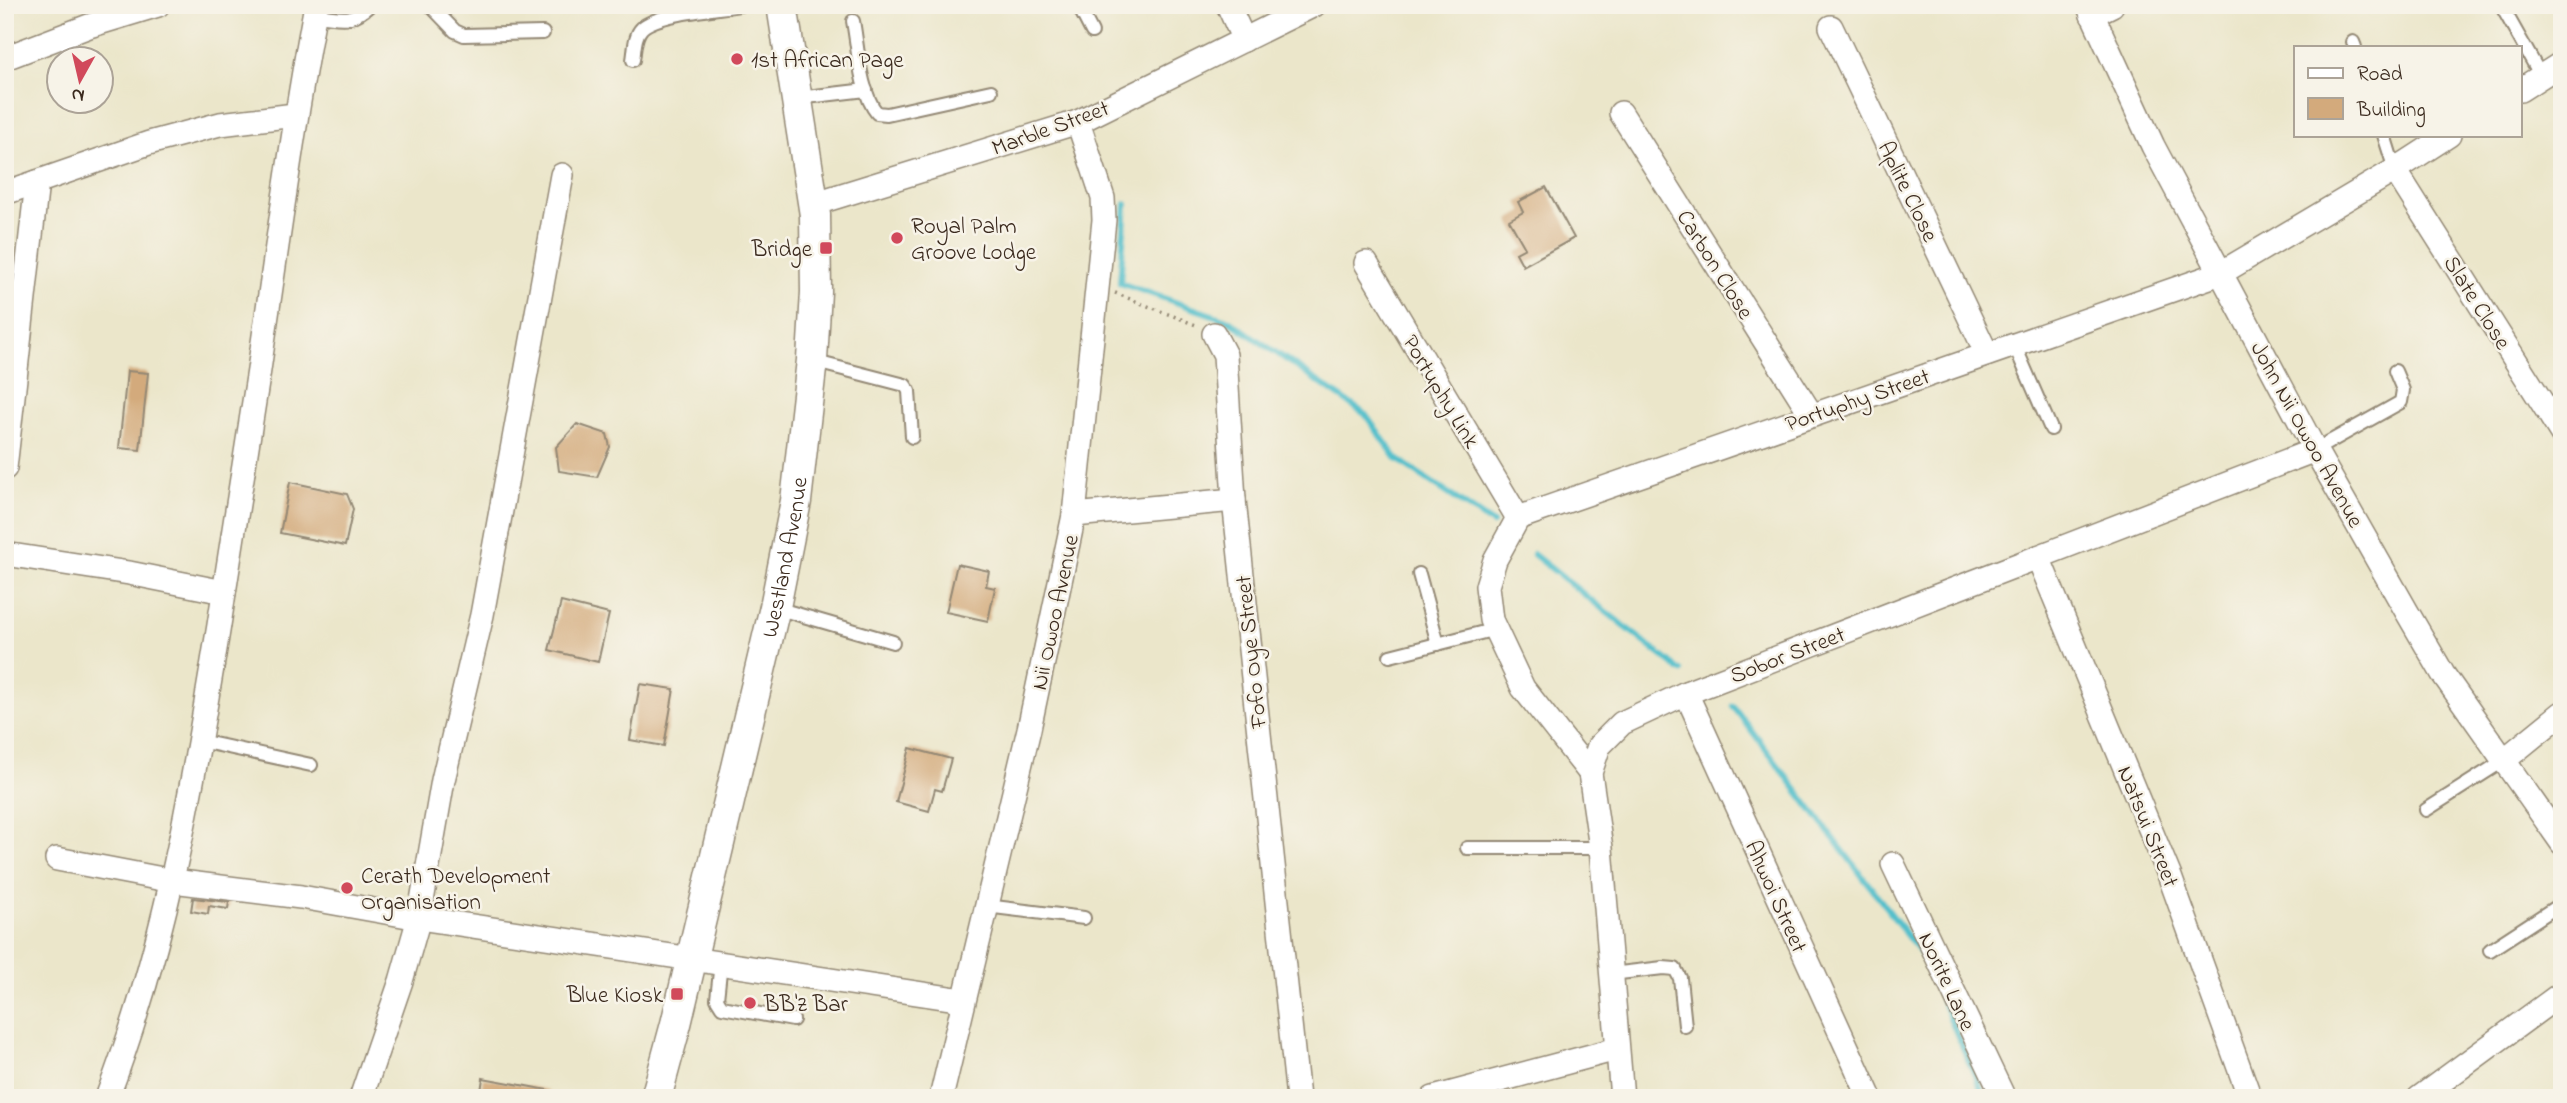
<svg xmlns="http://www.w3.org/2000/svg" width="2567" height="1103" font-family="'Indie Flower',sans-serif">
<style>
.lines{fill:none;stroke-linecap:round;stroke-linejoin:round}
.stream{stroke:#52bfcb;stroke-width:6}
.building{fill:#d3aa7c}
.service-casing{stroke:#938874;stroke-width:16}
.minor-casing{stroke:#938874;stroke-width:26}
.tertiary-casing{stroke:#938874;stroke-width:33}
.path{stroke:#938874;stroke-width:3.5;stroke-dasharray:2 5;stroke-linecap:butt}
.service{stroke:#fff;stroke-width:12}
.minor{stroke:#fff;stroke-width:23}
.tertiary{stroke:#fff;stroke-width:30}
.poi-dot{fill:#d1495b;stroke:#f7f3e8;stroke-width:2.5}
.labels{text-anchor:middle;stroke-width:5;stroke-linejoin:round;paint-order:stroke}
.poi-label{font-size:23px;fill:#3b2a1e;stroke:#f7f3e8;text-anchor:start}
.street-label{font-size:23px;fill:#3b2a1e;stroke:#f7f3e8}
</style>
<rect width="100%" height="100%" fill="#f7f3e8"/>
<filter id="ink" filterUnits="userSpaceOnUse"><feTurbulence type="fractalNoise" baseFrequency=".0143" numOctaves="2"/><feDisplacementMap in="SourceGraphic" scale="14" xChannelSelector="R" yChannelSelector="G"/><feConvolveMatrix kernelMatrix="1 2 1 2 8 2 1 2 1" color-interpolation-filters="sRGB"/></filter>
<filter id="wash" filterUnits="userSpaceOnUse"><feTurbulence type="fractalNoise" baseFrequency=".00686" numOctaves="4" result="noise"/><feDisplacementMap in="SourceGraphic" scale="28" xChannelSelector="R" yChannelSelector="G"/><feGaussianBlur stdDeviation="1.57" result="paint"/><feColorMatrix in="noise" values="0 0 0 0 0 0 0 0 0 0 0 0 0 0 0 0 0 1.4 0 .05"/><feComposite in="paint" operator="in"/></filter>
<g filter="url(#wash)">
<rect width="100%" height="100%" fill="#ebe6ca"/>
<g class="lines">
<g class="stream">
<path d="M1126 204 1120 283 1230 321 1365 414 1397 459 1493 524"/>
<path d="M1533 554 1681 671"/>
<path d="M1733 706 1923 956 1985 1098"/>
</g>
</g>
<g id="blocks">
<g class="building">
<path d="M1546 187 1574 238 1523 266 1516 253 1525 248 1509 220 1523 212 1518 202Z"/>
<path d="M127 371 148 373 140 450 119 448Z"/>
<path d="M577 424 607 434 610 447 597 477 559 471 556 447Z"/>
<path d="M290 482 347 494 353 509 345 546 280 533Z"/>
<path d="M957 564 989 571 986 586 995 588 988 621 946 612Z"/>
<path d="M561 602 609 614 598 662 549 650Z"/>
<path d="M640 684 674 689 664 746 630 740Z"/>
<path d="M910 748 951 759 942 791 935 789 929 811 896 802Z"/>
<path d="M193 898 229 902 228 909 209 906 208 914 191 911Z"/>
<path d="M483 1078 548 1090V1098H480Z"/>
</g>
</g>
</g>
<g filter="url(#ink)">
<use href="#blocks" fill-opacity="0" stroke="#938874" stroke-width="2"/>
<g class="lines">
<defs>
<g id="service">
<path d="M430 5 455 31 464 35 543 33"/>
<path d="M1078 5 1092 32"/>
<path d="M2501 5 2541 76"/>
<path d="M315 15C341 17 350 24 370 5"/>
<path d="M853 21C858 47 860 93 877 113L887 114 991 91"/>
<path d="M2353 42 2355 47"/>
<path d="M633 60C635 49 634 36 642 28 658 13 718 9 740 5"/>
<path d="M798 98 866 90"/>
<path d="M2384 135 2395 170"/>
<path d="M2014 344 2051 429"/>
<path d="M812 361 905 385 909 391 912 437"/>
<path d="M2315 450 2401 402 2403 390 2395 371"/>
<path d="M1419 574 1438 644"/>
<path d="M776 608 893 642"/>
<path d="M1390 656 1496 629"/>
<path d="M200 741 311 765"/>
<path d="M2426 810 2503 761"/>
<path d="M1467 848H1601"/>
<path d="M986 906 1084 918"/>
<path d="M2490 950 2562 903"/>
<path d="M721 962 717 999 722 1007 793 1020"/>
<path d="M1611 974 1663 968 1675 969 1680 978 1685 1026"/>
</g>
<g id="minor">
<path d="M1228 5 1244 40"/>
<path d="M2088 5 2153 146 2315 450 2407 612 2443 674 2562 843"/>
<path d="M2092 15 2112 5"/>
<path d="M1831 27 1987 354"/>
<path d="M5 58 89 26 158 5"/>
<path d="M2520 90 2562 63"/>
<path d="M1621 113 1811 414"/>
<path d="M2395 170 2562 434"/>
<path d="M5 193 149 143 220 124 295 115"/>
<path d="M813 204 1078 122 1314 5"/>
<path d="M1366 263 1518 518"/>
<path d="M1214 334 1225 355 1234 500 1298 1098"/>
<path d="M5 468 37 182"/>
<path d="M1074 515 1234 500"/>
<path d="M5 554 129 573 224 592"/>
<path d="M2038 557 2170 877 2250 1098"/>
<path d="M1686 693 1870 1098"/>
<path d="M2503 761 2562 713"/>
<path d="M1590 773 1523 688 1491 620 1487 586 1495 560 1518 518 2221 273 2395 170 2449 135"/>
<path d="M57 859 173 881 301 897 419 918 963 1000"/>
<path d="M1893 864 2004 1098"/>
<path d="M107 1098C166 945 193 785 219 625 233 540 246 455 259 370 277 248 293 126 316 5"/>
<path d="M361 1098 401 981 419 918 443 780 482 615 562 175"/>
<path d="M941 1098 1029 729 1074 515 1104 220 1103 198 1078 122"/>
<path d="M1433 1098 1617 1049"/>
<path d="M1622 1098 1601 848 1590 773 1599 746 1622 723 1686 693 2315 450"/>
<path d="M2419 1098 2562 993"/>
</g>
<g id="tertiary">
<path id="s1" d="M656 1098 676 1024 735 776 775 607 796 501 812 360 816 292 815 215 782 5"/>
</g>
</defs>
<use href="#service" class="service-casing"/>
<use href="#minor" class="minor-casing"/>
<use href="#tertiary" class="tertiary-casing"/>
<path class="path" d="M1115 293 1196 325"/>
<use href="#service" class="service"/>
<use href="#minor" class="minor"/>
<use href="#tertiary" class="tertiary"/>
</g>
</g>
<g class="poi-dot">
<circle cx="737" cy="59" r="7"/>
<circle cx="897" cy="238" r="7"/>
<rect x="819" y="241" width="14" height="14" rx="3.5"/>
<circle cx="347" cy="888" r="7"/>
<rect x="670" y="987" width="14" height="14" rx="3.5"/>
<circle cx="750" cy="1003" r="7"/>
</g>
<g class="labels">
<g class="poi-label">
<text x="751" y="67">1st African Page</text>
<text x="911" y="233">Royal Palm<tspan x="911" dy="26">Groove Lodge</tspan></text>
<text x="812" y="256" text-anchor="end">Bridge</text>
<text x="361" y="883">Cerath Development<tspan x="361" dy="26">Organisation</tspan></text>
<text x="663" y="1002" text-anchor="end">Blue Kiosk</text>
<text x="764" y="1011">BB'z Bar</text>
</g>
<g class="street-label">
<text transform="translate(1050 127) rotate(-20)" y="8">Marble Street</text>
<text transform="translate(1909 191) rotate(64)" y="8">Aplite Close</text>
<text transform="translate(1716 264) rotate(58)" y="8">Carbon Close</text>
<text transform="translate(2478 302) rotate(58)" y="8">Slate Close</text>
<text transform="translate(1442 391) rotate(59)" y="8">Portuphy Link</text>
<text transform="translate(1857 399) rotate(-19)" y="8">Portuphy Street</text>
<text transform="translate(2308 434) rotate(61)" y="8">John Nii Owoo Avenue</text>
<text dy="8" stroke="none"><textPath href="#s1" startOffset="556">Westland Avenue</textPath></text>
<text transform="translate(1054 612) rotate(-78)" y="8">Nii Owoo Avenue</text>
<text transform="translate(1250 652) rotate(-96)" y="8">Fofo Oye Street</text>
<text transform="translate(1787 654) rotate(-21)" y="8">Sobor Street</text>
<text transform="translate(2149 826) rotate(68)" y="8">Natsui Street</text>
<text transform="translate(1777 896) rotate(66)" y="8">Ahwoi Street</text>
<text transform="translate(1948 981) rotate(65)" y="8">Norite Lane</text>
</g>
</g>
<rect width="2567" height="1103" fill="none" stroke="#f7f3e8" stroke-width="28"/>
<rect x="2294" y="46" width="228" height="91" fill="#f7f3e8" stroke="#aca397" stroke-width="2"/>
<rect x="2308" y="68" width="35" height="10" fill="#ffffff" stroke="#aca397" stroke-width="2"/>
<text x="2357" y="80" font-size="21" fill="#3b2a1e">Road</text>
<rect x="2308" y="98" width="35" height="21" fill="#d3aa7c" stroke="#aca397" stroke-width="2"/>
<text x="2357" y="116" font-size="21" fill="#3b2a1e">Building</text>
<g transform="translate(80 80) rotate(188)"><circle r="33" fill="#f7f3e8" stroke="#aca397" stroke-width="2"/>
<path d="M0-5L12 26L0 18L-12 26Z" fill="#d1495b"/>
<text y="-10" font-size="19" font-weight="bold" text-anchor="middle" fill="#3b2a1e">N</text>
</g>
</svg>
